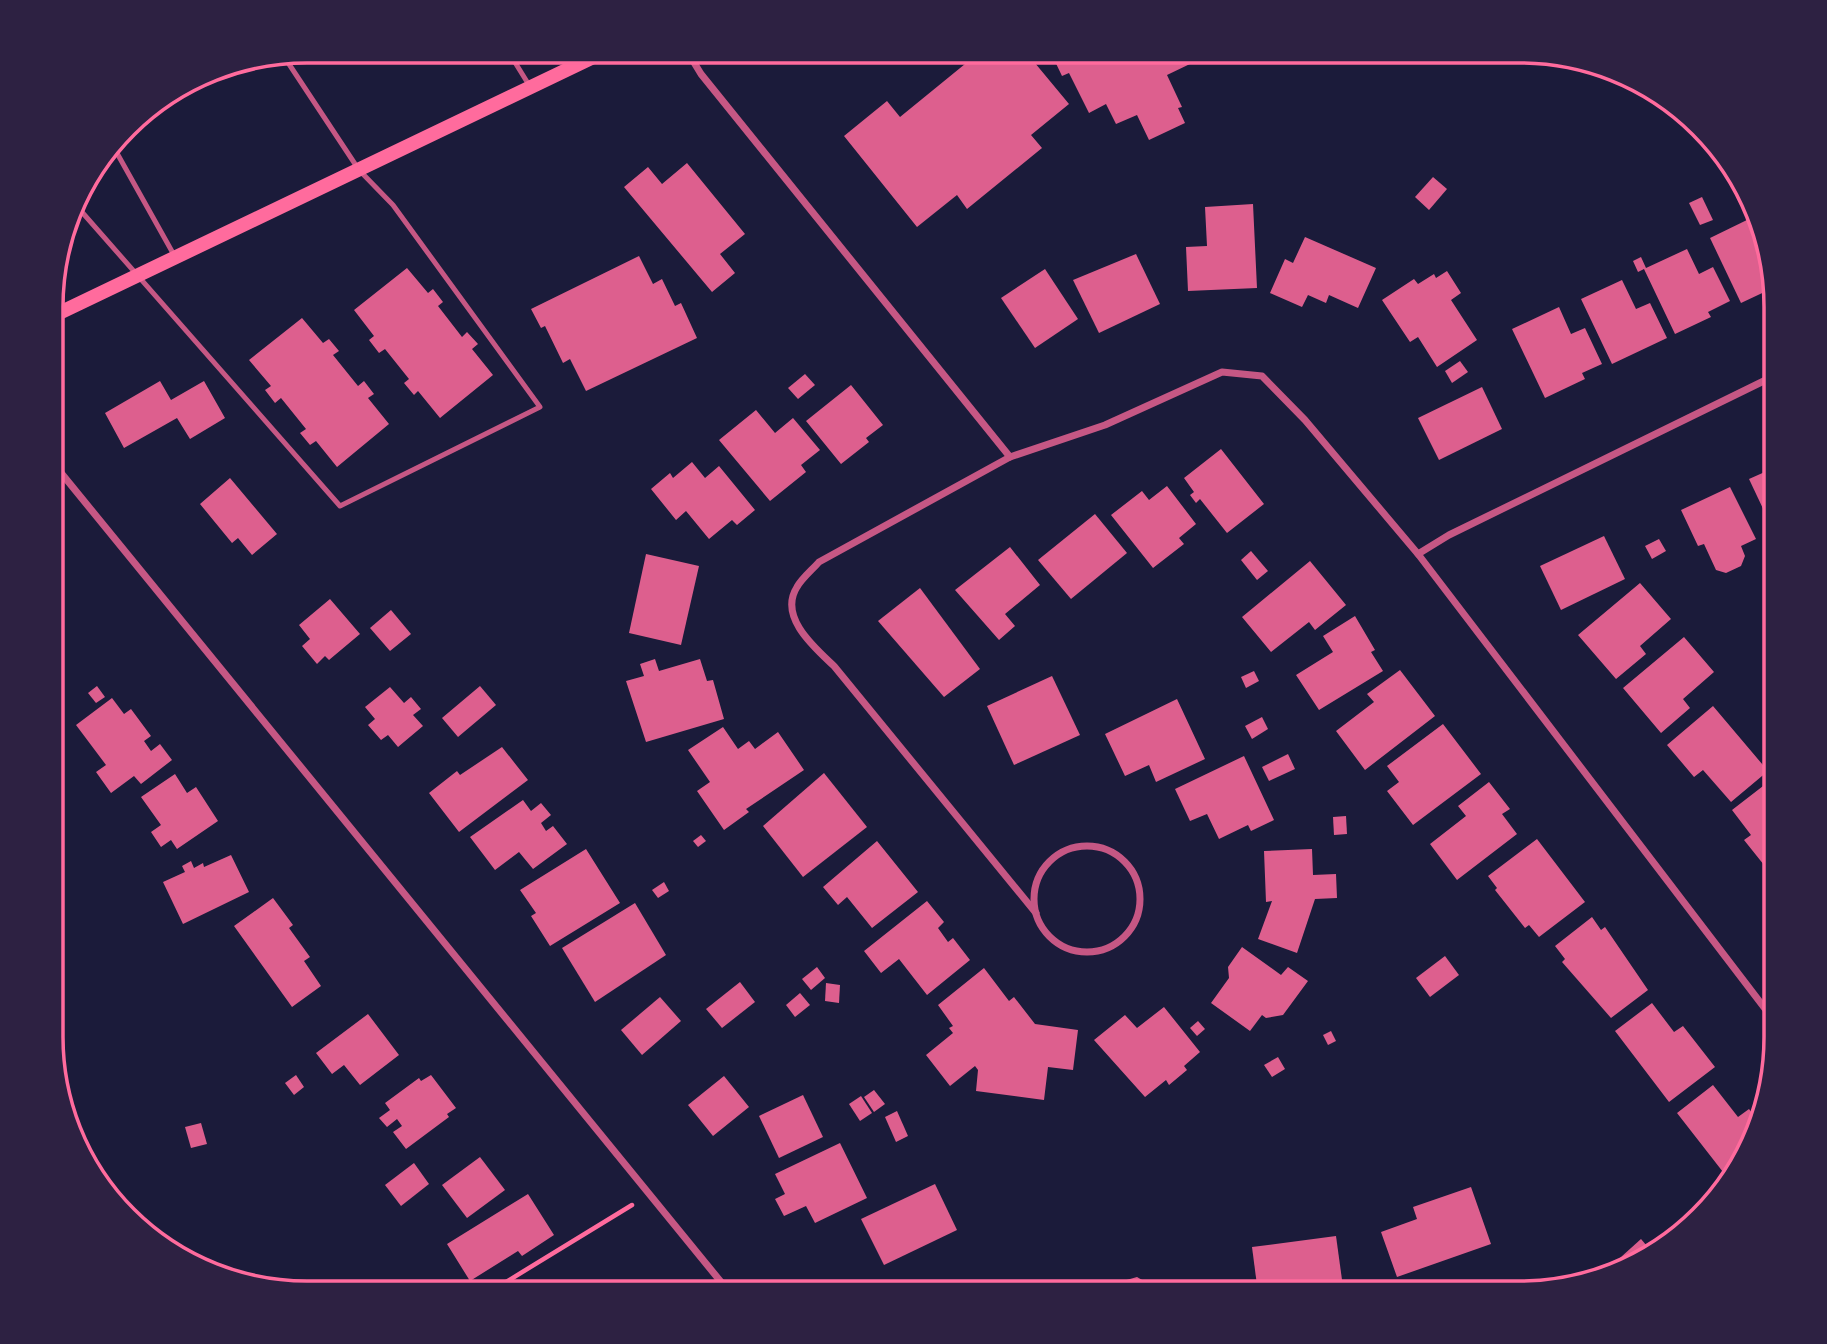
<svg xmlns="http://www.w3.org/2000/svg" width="1827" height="1344" font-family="Manrope,sans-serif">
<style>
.building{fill:#dd5f8e}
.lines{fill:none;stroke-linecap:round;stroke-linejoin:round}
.path{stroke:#ff6b9d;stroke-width:4.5}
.service{stroke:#c65784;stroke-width:5}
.minor{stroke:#c65784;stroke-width:7}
.secondary{stroke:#ff6b9d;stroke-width:14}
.rim{fill:none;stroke:#ff6b9d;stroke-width:3.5}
</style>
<rect width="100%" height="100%" fill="#1b1b3a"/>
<g class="building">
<path d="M974 51H1025L1069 104 1031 135 1042 148 967 209 957 195 917 227 844 136 887 101 900 117 965 64 962 61Z"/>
<path d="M1050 51H1217L1167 75 1182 107 1178 108 1185 123 1149 140 1137 115 1116 124 1106 104 1089 113 1069 73 1062 76Z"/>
<path d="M687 163 745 234 720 254 735 273 712 292 624 187 648 167 662 184Z"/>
<path d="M1433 177 1447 189 1429 210 1415 197Z"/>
<path d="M1702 197 1713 220 1700 225 1689 203Z"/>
<path d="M1253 204 1257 288 1188 291 1186 247 1207 246 1205 207Z"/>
<path d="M1749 219 1764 248 1775 287 1741 303 1710 238Z"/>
<path d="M1305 237 1376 268 1358 308 1329 295 1326 303 1308 295 1302 307 1270 293 1285 259 1293 263Z"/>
<path d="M1687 249 1699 274 1713 267 1730 301 1708 312 1711 317 1675 334 1644 269 1638 272 1633 261 1641 257 1646 268Z"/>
<path d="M1136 254 1160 304 1099 333 1073 280Z"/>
<path d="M639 256 653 284 662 279 675 306 681 303 697 338 586 391 570 359 563 363 545 326 541 328 531 309Z"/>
<path d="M407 268 428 293 433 289 443 302 438 306 462 337 467 332 478 344 472 349 493 375 440 418 418 391 414 395 404 383 409 379 385 349 379 353 369 340 374 336 354 310Z"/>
<path d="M1045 269 1078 319 1035 348 1001 298Z"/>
<path d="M1447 271 1461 293 1451 300 1477 340 1437 367 1418 337 1410 342 1382 300 1414 279 1418 284 1434 274 1436 278Z"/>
<path d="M1622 280 1636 309 1650 303 1667 338 1612 364 1581 299Z"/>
<path d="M1559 307 1571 334 1585 328 1602 364 1582 373 1585 379 1545 398 1512 329Z"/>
<path d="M302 318 323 343 329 339 339 351 333 355 358 386 364 381 374 394 368 398 389 424 337 467 316 441 310 445 300 433 306 429 281 398 275 403 265 390 271 386 249 360Z"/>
<path d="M1460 361 1468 372 1452 383 1445 371Z"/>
<path d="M805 374 815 385 798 399 788 388Z"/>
<path d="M160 381 171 400 204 381 225 418 190 439 177 418 124 448 105 413Z"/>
<path d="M851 385 883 425 866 438 869 442 841 464 806 421Z"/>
<path d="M1482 387 1502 429 1439 460 1418 418Z"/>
<path d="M756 410 775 433 793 418 820 450 801 465 806 472 770 501 719 440Z"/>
<path d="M1221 449 1264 504 1227 533 1200 499 1196 503 1190 495 1194 492 1184 478Z"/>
<path d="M692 462 705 478 719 466 755 510 737 525 732 520 709 539 686 511 676 520 651 489 670 473 673 478Z"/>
<path d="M1776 467V510L1766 515 1749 479Z"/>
<path d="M230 478 277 534 252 555 238 538 232 543 200 504Z"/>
<path d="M1167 486 1196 524 1179 538 1184 544 1153 568 1111 515 1142 491 1149 500Z"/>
<path d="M1730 487 1756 539 1741 546 1745 556 1741 566 1726 573 1716 570 1704 544 1698 546 1681 510Z"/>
<path d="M1095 514 1127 553 1071 599 1038 560Z"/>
<path d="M1604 536 1625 579 1561 610 1540 566Z"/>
<path d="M1659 539 1666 551 1652 559 1645 546Z"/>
<path d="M1010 547 1040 585 1005 614 1015 626 999 640 955 590Z"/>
<path d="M1251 551 1268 571 1257 580 1241 560Z"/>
<path d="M646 554 699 566 681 645 629 633Z"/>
<path d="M1310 561 1346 605 1315 630 1309 622 1271 652 1242 617Z"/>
<path d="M1640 583 1671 619 1640 646 1646 654 1616 679 1578 635Z"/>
<path d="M920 588 980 669 944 697 878 621Z"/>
<path d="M330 599 360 634 329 660 325 656 317 664 302 646 310 639 299 625Z"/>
<path d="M391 610 411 634 390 651 370 628Z"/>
<path d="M1355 616 1375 650 1371 652 1383 671 1319 710 1296 675 1333 652 1323 636Z"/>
<path d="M1684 637 1714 672 1683 699 1690 708 1661 733 1623 688Z"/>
<path d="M655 659 659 671 700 659 707 681 713 680 724 719 646 742 626 681 644 676 640 664Z"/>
<path d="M1400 670 1435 716 1365 770 1336 731 1374 702 1367 694Z"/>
<path d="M1254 671 1259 681 1246 688 1241 677Z"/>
<path d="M1052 676 1080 735 1014 765 987 706Z"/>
<path d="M97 686 105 697 96 703 88 693Z"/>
<path d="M480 686 496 705 458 737 442 718Z"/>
<path d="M390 687 404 703 411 697 421 709 413 715 423 726 398 747 388 735 381 740 368 725 375 719 365 707Z"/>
<path d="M112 698 124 714 131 709 151 736 144 741 151 751 160 744 172 760 141 784 134 776 111 793 96 772 106 765 76 725Z"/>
<path d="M1177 699 1205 759 1156 782 1149 765 1125 776 1105 734Z"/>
<path d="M1713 706 1768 771 1731 802 1703 770 1694 777 1667 745Z"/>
<path d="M1262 717 1268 729 1252 739 1245 726Z"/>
<path d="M1443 724 1481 774 1413 825 1387 791 1399 782 1387 766Z"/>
<path d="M723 727 738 749 749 741 755 749 778 732 804 770 746 809 749 812 724 830 697 791 710 782 688 750Z"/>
<path d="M502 747 528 780 459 832 429 793 457 771 460 775Z"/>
<path d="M1288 754 1295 769 1269 781 1262 767Z"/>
<path d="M1244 756 1274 820 1251 831 1248 825 1219 839 1207 814 1190 821 1175 789Z"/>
<path d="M824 773 867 827 803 877 763 826Z"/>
<path d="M175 774 187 793 196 787 218 821 177 849 171 840 161 847 151 832 161 825 141 797Z"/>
<path d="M1776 776V880L1744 840 1751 835 1732 810Z"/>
<path d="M1489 782 1510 809 1502 814 1517 834 1457 880 1430 844 1466 816 1458 806Z"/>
<path d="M523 800 531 811 541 803 551 815 541 823 546 831 553 826 567 844 533 869 519 852 495 870 470 837Z"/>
<path d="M1346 816 1347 834 1334 835 1333 817Z"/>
<path d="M701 835 706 841 698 847 693 841Z"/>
<path d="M1537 839 1585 902 1539 937 1529 925 1525 928 1495 890 1497 888 1488 876Z"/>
<path d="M877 841 918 892 872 928 847 897 838 905 823 887Z"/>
<path d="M586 849 620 903 550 946 531 916 536 913 520 890Z"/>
<path d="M1312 849 1313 875 1336 874 1337 898 1315 899 1297 953 1258 939 1272 901 1266 902 1264 851Z"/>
<path d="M231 855 249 892 183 924 163 882 185 872 182 866 191 861 194 868 203 863 204 867Z"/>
<path d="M664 882 669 891 658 898 652 890Z"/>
<path d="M273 898 293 925 289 928 310 957 304 961 321 986 292 1007 234 926Z"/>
<path d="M927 901 944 922 938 928 948 942 953 938 970 960 927 995 899 959 881 973 864 951Z"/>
<path d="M635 903 666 955 595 1002 562 948Z"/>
<path d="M1592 917 1601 930 1605 927 1648 990 1611 1018 1562 962 1565 959 1555 946Z"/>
<path d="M1242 947 1281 975 1288 967 1308 981 1283 1015 1266 1018 1262 1015 1250 1031 1211 1003 1229 978 1228 967Z"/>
<path d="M1445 956 1459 975 1430 997 1416 978Z"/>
<path d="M817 967 825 978 811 990 802 979Z"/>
<path d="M984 968 1009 1001 1014 997 1035 1024 1078 1030 1073 1070 1048 1067 1044 1100 976 1091 978 1070 975 1066 950 1086 926 1055 953 1033 949 1028 953 1026 938 1005Z"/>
<path d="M740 982 755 1002 722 1028 706 1009Z"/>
<path d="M826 983 840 985 839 1003 825 1001Z"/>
<path d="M800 993 810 1005 795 1017 786 1005Z"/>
<path d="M660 997 681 1021 642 1055 621 1030Z"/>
<path d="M1652 1003 1674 1032 1683 1026 1715 1067 1669 1102 1615 1031Z"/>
<path d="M1164 1007 1200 1052 1184 1066 1187 1070 1169 1085 1166 1080 1145 1097 1094 1040 1125 1015 1137 1028Z"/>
<path d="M368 1014 399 1055 360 1085 344 1065 332 1074 316 1053Z"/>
<path d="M1198 1021 1205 1029 1197 1036 1190 1028Z"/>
<path d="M1331 1031 1336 1041 1328 1045 1323 1035Z"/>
<path d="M1278 1057 1285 1069 1272 1077 1264 1065Z"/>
<path d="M296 1075 304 1087 294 1095 285 1083Z"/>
<path d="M431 1075 456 1108 447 1114 449 1117 406 1149 393 1132 402 1126 397 1119 387 1127 379 1118 390 1110 385 1103 419 1078 421 1081Z"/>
<path d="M724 1076 749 1107 713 1136 688 1105Z"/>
<path d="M1713 1085 1738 1117 1749 1109 1760 1124 1730 1181 1677 1113Z"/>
<path d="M874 1090 885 1104 874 1112 864 1097Z"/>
<path d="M803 1095 823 1137 779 1158 759 1116Z"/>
<path d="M861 1096 872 1113 860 1121 849 1104Z"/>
<path d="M897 1111 908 1136 896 1142 885 1117Z"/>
<path d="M201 1123 207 1144 191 1148 185 1127Z"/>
<path d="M840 1143 867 1198 815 1223 806 1206 784 1216 775 1199 785 1194 775 1174Z"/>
<path d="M480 1157 505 1190 467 1218 442 1185Z"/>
<path d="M414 1163 429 1184 401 1206 385 1185Z"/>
<path d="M935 1184 957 1230 884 1265 861 1219Z"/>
<path d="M1471 1187 1491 1244 1397 1277 1381 1232 1417 1219 1413 1207Z"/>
<path d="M528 1194 554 1235 522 1256 518 1251 470 1281 447 1244Z"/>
<path d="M1336 1236 1343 1287 1298 1293H1258L1252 1247Z"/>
<path d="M1641 1239 1652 1252 1633 1267 1601 1275Z"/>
<path d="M1137 1277 1149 1284 1152 1293H1089L1088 1291Z"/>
</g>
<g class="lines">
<path class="path" d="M488 1293 632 1205"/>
<g class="service">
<path d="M508 51 529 85"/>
<path d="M577 51 584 62"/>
<path d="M113 146 174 255"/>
<path d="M74 203 340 506 540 407 393 205 359 170 283 55"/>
</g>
<g class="minor">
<path d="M687 51 701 74 1010 457"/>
<path d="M53 463 730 1293"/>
<path d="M1418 554 1449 535 1776 375"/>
<circle cx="1087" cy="899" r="53"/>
<path d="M1036 913 834 666C815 648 778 617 797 587 802 578 812 570 819 562L1010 457 1105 425 1222 372 1262 376 1305 420 1418 554 1776 1023"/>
</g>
<path class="secondary" d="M53 316 606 51"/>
</g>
<path d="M0 0H1827V1344H0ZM307 63H1520A244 244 0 0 1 1764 307V1037A244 244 0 0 1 1520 1281H307A244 244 0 0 1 63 1037V307A244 244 0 0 1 307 63Z" fill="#2d2142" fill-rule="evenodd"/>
<path class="rim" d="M307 63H1520A244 244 0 0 1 1764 307V1037A244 244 0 0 1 1520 1281H307A244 244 0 0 1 63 1037V307A244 244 0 0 1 307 63Z"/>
</svg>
